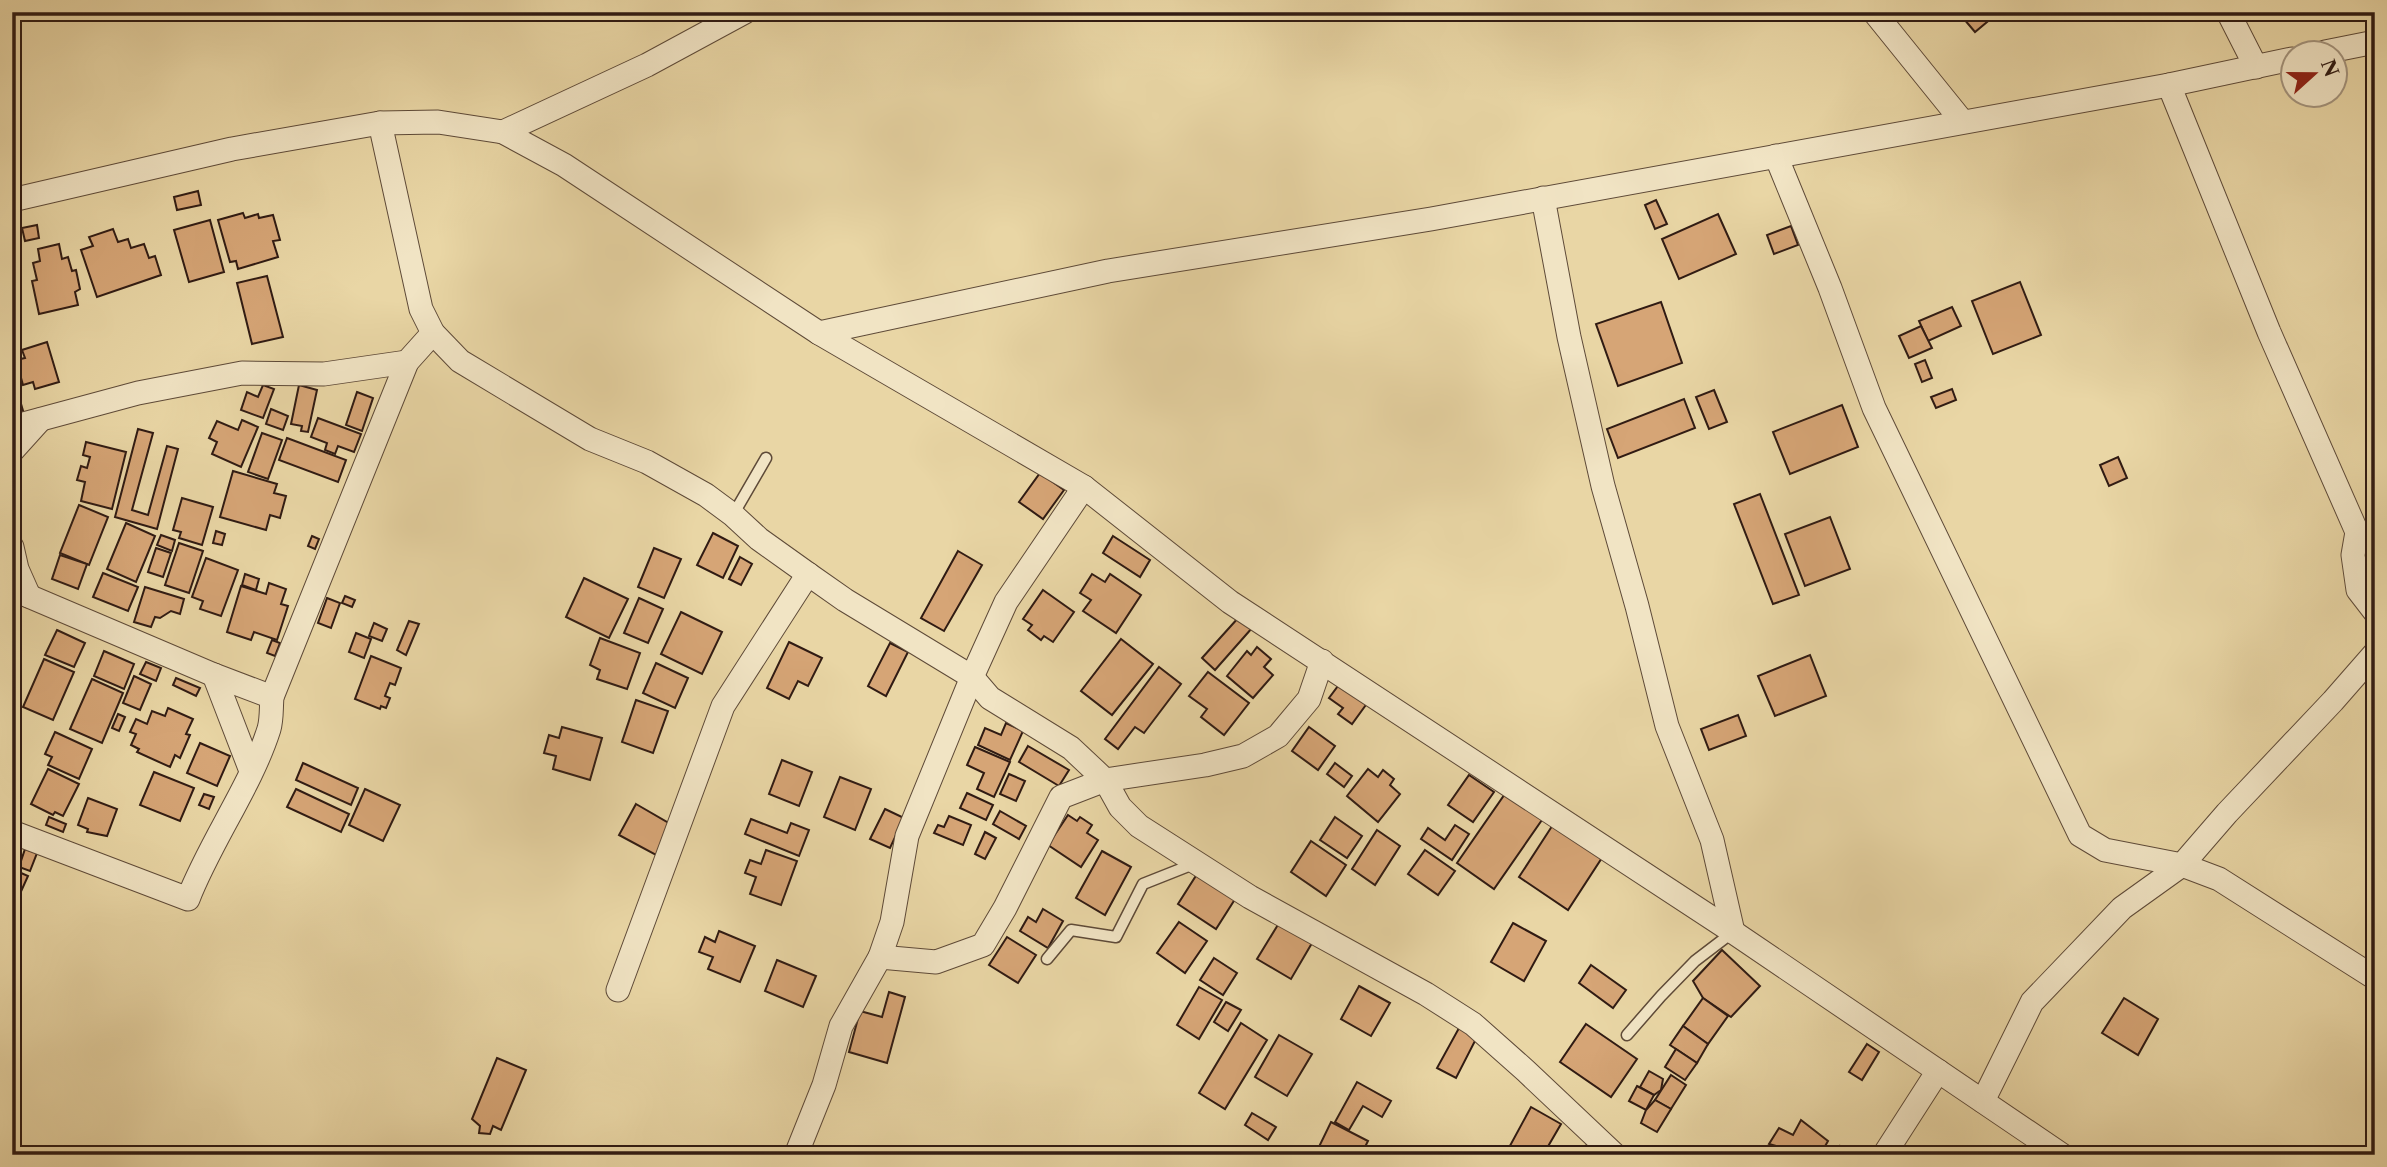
<svg xmlns="http://www.w3.org/2000/svg" width="2387" height="1167" font-family="'Libre Caslon Text',serif">
<style>
.building{fill:#d6a576;stroke:#301b13;stroke-width:2}
.lines{fill:none;stroke-linecap:round;stroke-linejoin:round}
.service-casing{stroke:#5e4a38;stroke-width:13}
.minor-casing{stroke:#5e4a38;stroke-width:25}
.service{stroke:#f1e4c4;stroke-width:10}
.minor{stroke:#f1e4c4;stroke-width:23}
</style>
<rect width="100%" height="100%" fill="#e9d6a5"/>
<filter id="stains"><feTurbulence type="fractalNoise" baseFrequency=".00286" numOctaves="4"/><feColorMatrix values="0 0 0 0 .2 0 0 0 0 .09 0 0 0 0 .02 0 0 0 .5 -.17"/></filter>
<radialGradient id="worn" r=".72"><stop offset=".6" stop-color="#630" stop-opacity="0"/><stop offset="1" stop-color="#630" stop-opacity=".3"/></radialGradient>
<g class="building">
<path d="M1958 12H1999L1975 32Z"/>
<path d="M198 191 201 205 177 210 174 197Z"/>
<path d="M1656 200 1667 224 1655 229 1645 205Z"/>
<path d="M243 213 245 218 258 214 259 218 273 215 280 240 273 241 278 257 238 269 236 261 230 262 218 220Z"/>
<path d="M1718 214 1736 254 1679 279 1662 239Z"/>
<path d="M210 220 224 272 189 282 174 230Z"/>
<path d="M37 225 39 238 25 241 22 228Z"/>
<path d="M1791 226 1798 245 1774 254 1767 235Z"/>
<path d="M113 229 118 242 128 239 131 248 144 244 149 258 155 256 161 275 97 297 81 250 93 246 89 237Z"/>
<path d="M59 244 62 259 68 257 72 271 76 270 80 289 75 292 78 305 39 314 32 281 37 280 33 263 40 261 38 249Z"/>
<path d="M267 276 283 337 252 344 237 283Z"/>
<path d="M2020 282 2041 335 1993 354 1972 301Z"/>
<path d="M1661 302 1682 363 1618 386 1596 324Z"/>
<path d="M1952 307 1961 326 1928 341 1919 321Z"/>
<path d="M1921 326 1932 348 1909 358 1899 336Z"/>
<path d="M47 342 59 382 35 389 33 382 23 385 16 360 25 358 22 350Z"/>
<path d="M1925 360 1932 378 1922 382 1915 364Z"/>
<path d="M263 385 274 389 263 418 241 410 247 392 258 397Z"/>
<path d="M299 385 317 390 308 432 301 431 302 426 291 424Z"/>
<path d="M1952 389 1956 400 1936 408 1931 397Z"/>
<path d="M1714 390 1727 422 1709 429 1696 397Z"/>
<path d="M357 392 373 398 362 431 346 425Z"/>
<path d="M19 397 24 414 12 418V399Z"/>
<path d="M1684 399 1695 428 1618 458 1607 429Z"/>
<path d="M1842 405 1858 447 1790 474 1773 432Z"/>
<path d="M271 409 288 416 283 430 266 424Z"/>
<path d="M318 418 361 434 354 452 338 446 335 454 325 450 327 443 311 437Z"/>
<path d="M242 420 258 427 241 467 212 454 217 442 209 438 217 421 238 430Z"/>
<path d="M138 429 153 433 132 510 148 515 167 446 178 449 157 529 115 517Z"/>
<path d="M262 433 282 440 268 479 248 472Z"/>
<path d="M287 438 346 460 338 482 279 460Z"/>
<path d="M86 442 126 452 112 509 81 501 85 482 77 480 81 466 87 468 90 457 83 455Z"/>
<path d="M2118 457 2127 478 2109 486 2100 465Z"/>
<path d="M233 471 277 484 274 493 286 496 280 518 270 515 266 530 220 517Z"/>
<path d="M1040 473 1064 490 1043 519 1019 502Z"/>
<path d="M1760 494 1799 595 1773 604 1734 504Z"/>
<path d="M182 498 213 507 202 545 179 538 181 532 173 530Z"/>
<path d="M79 505 108 517 89 565 60 553Z"/>
<path d="M1830 517 1850 569 1805 586 1785 534Z"/>
<path d="M126 523 155 536 136 582 107 569Z"/>
<path d="M216 531 225 534 222 545 213 543Z"/>
<path d="M713 533 738 546 723 578 697 565Z"/>
<path d="M161 535 175 540 172 551 157 545Z"/>
<path d="M312 536 319 539 315 549 308 546Z"/>
<path d="M1113 536 1150 560 1140 577 1103 553Z"/>
<path d="M179 543 203 551 189 593 165 585Z"/>
<path d="M156 548 171 553 163 577 148 572Z"/>
<path d="M654 548 681 559 664 598 638 587Z"/>
<path d="M958 551 982 565 944 631 921 618Z"/>
<path d="M60 555 87 564 78 589 52 579Z"/>
<path d="M740 557 752 564 741 585 729 579Z"/>
<path d="M206 558 238 570 221 616 200 609 203 601 192 597Z"/>
<path d="M103 573 138 587 128 611 93 597Z"/>
<path d="M245 574 259 579 256 590 242 585Z"/>
<path d="M1092 574 1105 582 1110 574 1141 595 1116 633 1083 611 1091 600 1080 593Z"/>
<path d="M584 578 628 599 609 638 566 617Z"/>
<path d="M269 583 286 589 281 604 288 606 277 640 254 632 251 640 227 632 241 586 266 594Z"/>
<path d="M145 587 184 599 180 614 171 611 160 618 155 617 151 627 134 622Z"/>
<path d="M1043 590 1074 612 1053 642 1044 636 1041 640 1028 630 1032 625 1023 619Z"/>
<path d="M345 596 355 600 352 607 342 603Z"/>
<path d="M327 598 340 603 331 628 318 623Z"/>
<path d="M639 598 663 609 648 643 624 633Z"/>
<path d="M681 612 722 632 702 674 661 654Z"/>
<path d="M1239 617 1252 628 1215 670 1202 658Z"/>
<path d="M409 621 419 624 406 655 397 650Z"/>
<path d="M374 623 387 629 382 641 369 636Z"/>
<path d="M57 630 85 643 74 667 45 655Z"/>
<path d="M356 633 371 639 364 658 349 652Z"/>
<path d="M600 638 640 653 627 689 597 679 600 670 590 665Z"/>
<path d="M1121 639 1153 664 1112 715 1081 691Z"/>
<path d="M272 640 280 643 275 656 267 653Z"/>
<path d="M789 642 822 658 808 686 798 681 789 699 767 688Z"/>
<path d="M890 643 908 652 886 696 868 686Z"/>
<path d="M1257 647 1271 659 1264 667 1273 675 1253 698 1227 676 1247 651 1251 655Z"/>
<path d="M104 651 134 664 124 689 94 676Z"/>
<path d="M1810 655 1826 696 1775 716 1758 676Z"/>
<path d="M371 656 401 668 395 685 390 683 385 696 390 698 386 708 381 706 380 709 355 699Z"/>
<path d="M44 659 74 672 53 720 23 707Z"/>
<path d="M146 662 161 668 156 681 140 674Z"/>
<path d="M656 663 688 678 675 708 643 693Z"/>
<path d="M1159 667 1181 684 1144 733 1135 727 1118 749 1105 739Z"/>
<path d="M1208 672 1249 703 1224 735 1201 717 1207 709 1189 696Z"/>
<path d="M134 676 151 684 140 710 123 703Z"/>
<path d="M176 678 200 688 196 696 173 685Z"/>
<path d="M92 679 123 693 102 743 70 729Z"/>
<path d="M1341 682 1368 702 1352 724 1338 714 1343 708 1329 698Z"/>
<path d="M636 700 668 711 653 753 622 742Z"/>
<path d="M168 708 193 719 186 734 190 735 180 758 175 755 170 767 137 752 139 749 131 745 136 734 130 732 136 719 147 724 152 711 165 716Z"/>
<path d="M118 714 125 717 119 731 112 728Z"/>
<path d="M1738 715 1746 736 1709 750 1701 729Z"/>
<path d="M1006 723 1023 731 1010 760 978 745 985 728 1001 735Z"/>
<path d="M562 727 602 738 590 780 553 769 556 756 544 753 549 735 559 738Z"/>
<path d="M1309 727 1335 746 1318 770 1292 751Z"/>
<path d="M55 732 92 749 79 779 48 765 52 757 45 754Z"/>
<path d="M200 743 230 756 217 786 187 773Z"/>
<path d="M1028 746 1069 770 1059 786 1019 762Z"/>
<path d="M975 747 1010 762 994 797 977 789 984 773 967 765Z"/>
<path d="M782 760 812 772 799 806 769 794Z"/>
<path d="M303 763 358 788 351 805 296 780Z"/>
<path d="M1335 763 1352 776 1344 787 1327 774Z"/>
<path d="M48 769 79 784 63 816 55 812 53 815 31 804Z"/>
<path d="M1368 769 1378 777 1383 770 1394 779 1390 785 1400 794 1378 822 1347 796Z"/>
<path d="M154 772 194 788 180 821 140 805Z"/>
<path d="M1009 774 1025 781 1016 801 1000 794Z"/>
<path d="M1469 775 1494 792 1473 822 1448 805Z"/>
<path d="M840 777 871 789 855 830 824 817Z"/>
<path d="M296 789 349 814 341 832 287 807Z"/>
<path d="M365 789 400 805 383 841 349 825Z"/>
<path d="M1507 791 1544 817 1494 889 1457 863Z"/>
<path d="M967 793 993 805 986 820 960 808Z"/>
<path d="M204 794 214 797 209 809 199 805Z"/>
<path d="M88 798 117 809 107 836 87 832 88 829 78 825Z"/>
<path d="M636 804 672 825 656 855 619 835Z"/>
<path d="M885 809 904 818 890 848 870 839Z"/>
<path d="M1000 811 1026 826 1019 839 993 824Z"/>
<path d="M1068 815 1077 821 1080 817 1092 825 1087 833 1098 840 1081 867 1048 845Z"/>
<path d="M949 816 971 825 963 845 934 833 938 825 944 827Z"/>
<path d="M49 817 66 824 63 832 46 825Z"/>
<path d="M1335 817 1362 836 1347 858 1320 840Z"/>
<path d="M751 819 787 833 791 823 809 830 799 856 745 834Z"/>
<path d="M1556 820 1607 850 1568 910 1519 877Z"/>
<path d="M1455 825 1469 834 1452 860 1421 839 1428 828 1445 840Z"/>
<path d="M1377 830 1400 846 1375 885 1352 869Z"/>
<path d="M985 832 996 838 985 859 975 854Z"/>
<path d="M1311 841 1346 865 1326 896 1291 872Z"/>
<path d="M25 849 37 853 30 871 19 867Z"/>
<path d="M766 850 797 861 781 905 750 894 756 877 745 873 750 860 761 864Z"/>
<path d="M1425 850 1455 871 1438 895 1408 874Z"/>
<path d="M1102 851 1131 867 1105 915 1076 898Z"/>
<path d="M12 869 28 876 19 896 12 893Z"/>
<path d="M1199 871 1237 896 1216 929 1178 904Z"/>
<path d="M1043 909 1063 921 1048 948 1020 931 1028 917 1036 922Z"/>
<path d="M1179 922 1207 941 1185 973 1157 953Z"/>
<path d="M1279 923 1312 943 1291 979 1257 959Z"/>
<path d="M1513 923 1546 941 1524 981 1491 962Z"/>
<path d="M719 931 755 946 740 982 708 969 713 957 699 952 705 937 715 942Z"/>
<path d="M1007 937 1036 955 1018 983 989 965Z"/>
<path d="M1722 950 1760 986 1731 1017 1703 998 1693 981Z"/>
<path d="M1214 958 1237 973 1223 995 1200 980Z"/>
<path d="M777 960 816 976 803 1007 765 991Z"/>
<path d="M1591 965 1626 990 1613 1008 1579 983Z"/>
<path d="M1359 986 1390 1003 1371 1036 1341 1019Z"/>
<path d="M1199 987 1222 1000 1199 1039 1177 1025Z"/>
<path d="M889 992 905 997 887 1063 849 1052 860 1011 882 1017Z"/>
<path d="M1703 998 1728 1016 1708 1044 1683 1026Z"/>
<path d="M2124 998 2158 1019 2138 1055 2102 1033Z"/>
<path d="M1226 1002 1241 1010 1228 1031 1214 1022Z"/>
<path d="M1241 1023 1267 1040 1225 1109 1199 1093Z"/>
<path d="M1586 1024 1637 1059 1611 1097 1560 1062Z"/>
<path d="M1683 1026 1708 1044 1697 1063 1670 1045Z"/>
<path d="M1459 1028 1477 1037 1456 1078 1437 1068Z"/>
<path d="M1279 1035 1312 1054 1287 1096 1255 1077Z"/>
<path d="M1867 1044 1879 1052 1862 1080 1849 1072Z"/>
<path d="M1676 1049 1697 1063 1685 1080 1665 1067Z"/>
<path d="M497 1058 526 1070 501 1130 493 1126 490 1134 479 1133 480 1126 472 1119Z"/>
<path d="M1649 1071 1663 1079 1661 1090 1654 1095 1640 1087Z"/>
<path d="M1671 1075 1686 1085 1671 1109 1655 1100Z"/>
<path d="M1357 1082 1391 1101 1382 1117 1363 1106 1349 1130 1335 1122Z"/>
<path d="M1637 1086 1654 1095 1646 1110 1629 1101Z"/>
<path d="M1655 1100 1671 1109 1657 1132 1641 1123 1646 1110Z"/>
<path d="M1531 1107 1561 1124 1543 1155H1505Z"/>
<path d="M1252 1113 1276 1127 1268 1140 1245 1125Z"/>
<path d="M1801 1120 1828 1141 1820 1155H1772L1776 1146 1769 1144 1779 1128 1793 1135Z"/>
<path d="M1331 1122 1368 1141 1361 1155H1315Z"/>
<path d="M1588 1142 1610 1155H1582Z"/>
<path d="M1840 1146 1853 1155H1834Z"/>
<path d="M1065 1148 1081 1155H1061Z"/>
</g>
<g class="lines">
<defs>
<g id="service">
<path d="M733 515 766 458"/>
<path d="M1047 959 1071 930 1116 937 1143 884 1196 863"/>
<path d="M1627 1035 1661 996 1695 961 1733 932"/>
</g>
<g id="minor">
<path d="M1874 12 1962 121"/>
<path d="M2228 12 2256 67"/>
<path d="M2325 52 2375 42"/>
<path d="M2169 85 2269 332 2357 532 2353 555 2358 590 2375 612"/>
<path d="M380 123 421 309 433 333 460 361 590 439 647 462 706 495 733 515 759 539 808 574 845 600 972 677 990 698 1071 748 1105 780 1120 807 1139 826 1250 897 1426 994 1473 1024 1526 1071 1615 1155"/>
<path d="M503 132 647 65 745 12"/>
<path d="M1776 156 1830 288 1874 408 2080 835 2105 850 2182 865 2219 879 2375 978"/>
<path d="M1543 198 1569 337 1603 486 1637 606 1667 726 1712 840 1733 932"/>
<path d="M12 200 232 149 380 123 438 122 503 132 564 165 819 333 1084 487 1230 602 1733 932 2062 1155"/>
<path d="M819 333 1108 271 1431 219 2169 85 2292 59"/>
<path d="M12 427 138 393 242 373 324 374 407 362"/>
<path d="M12 451 40 420"/>
<path d="M12 547 17 569 29 596"/>
<path d="M12 589 214 675 272 697"/>
<path d="M214 675 251 771"/>
<path d="M12 832 188 899C210 842 251 786 269 729 272 719 271 707 272 697L407 362 433 333"/>
<path d="M880 957 892 922 907 836 972 677 1006 602 1084 487"/>
<path d="M618 990 723 706 808 574"/>
<path d="M1983 1101 2032 1002 2122 908 2182 865 2227 813 2333 701 2375 653"/>
<path d="M796 1155 824 1085 841 1026 880 957 936 962 983 945 1005 908 1061 797 1105 780 1205 765 1243 756 1278 736 1309 699 1322 661"/>
<path d="M1884 1155 1938 1071"/>
</g>
</defs>
<use href="#service" class="service-casing"/>
<use href="#minor" class="minor-casing"/>
<use href="#service" class="service"/>
<use href="#minor" class="minor"/>
</g>
<rect width="2387" height="1167" fill="none" stroke="#e9d6a5" stroke-width="42"/>
<rect x="14" y="14" width="2359" height="1139" fill="none" stroke="#301b13" stroke-width="3.5"/>
<rect x="21" y="21" width="2345" height="1125" fill="none" stroke="#301b13" stroke-width="2"/>
<g transform="translate(2314 74) rotate(69)"><circle r="33" fill="#f1e4c4" stroke="#a4947d" stroke-width="2"/>
<path d="M0-5L12 26L0 18L-12 26Z" fill="#8f2418"/>
<text y="-10" font-size="19" font-weight="bold" text-anchor="middle" fill="#301b13">N</text>
</g>
<rect width="100%" height="100%" filter="url(#stains)"/>
<rect width="100%" height="100%" fill="url(#worn)"/>
</svg>
